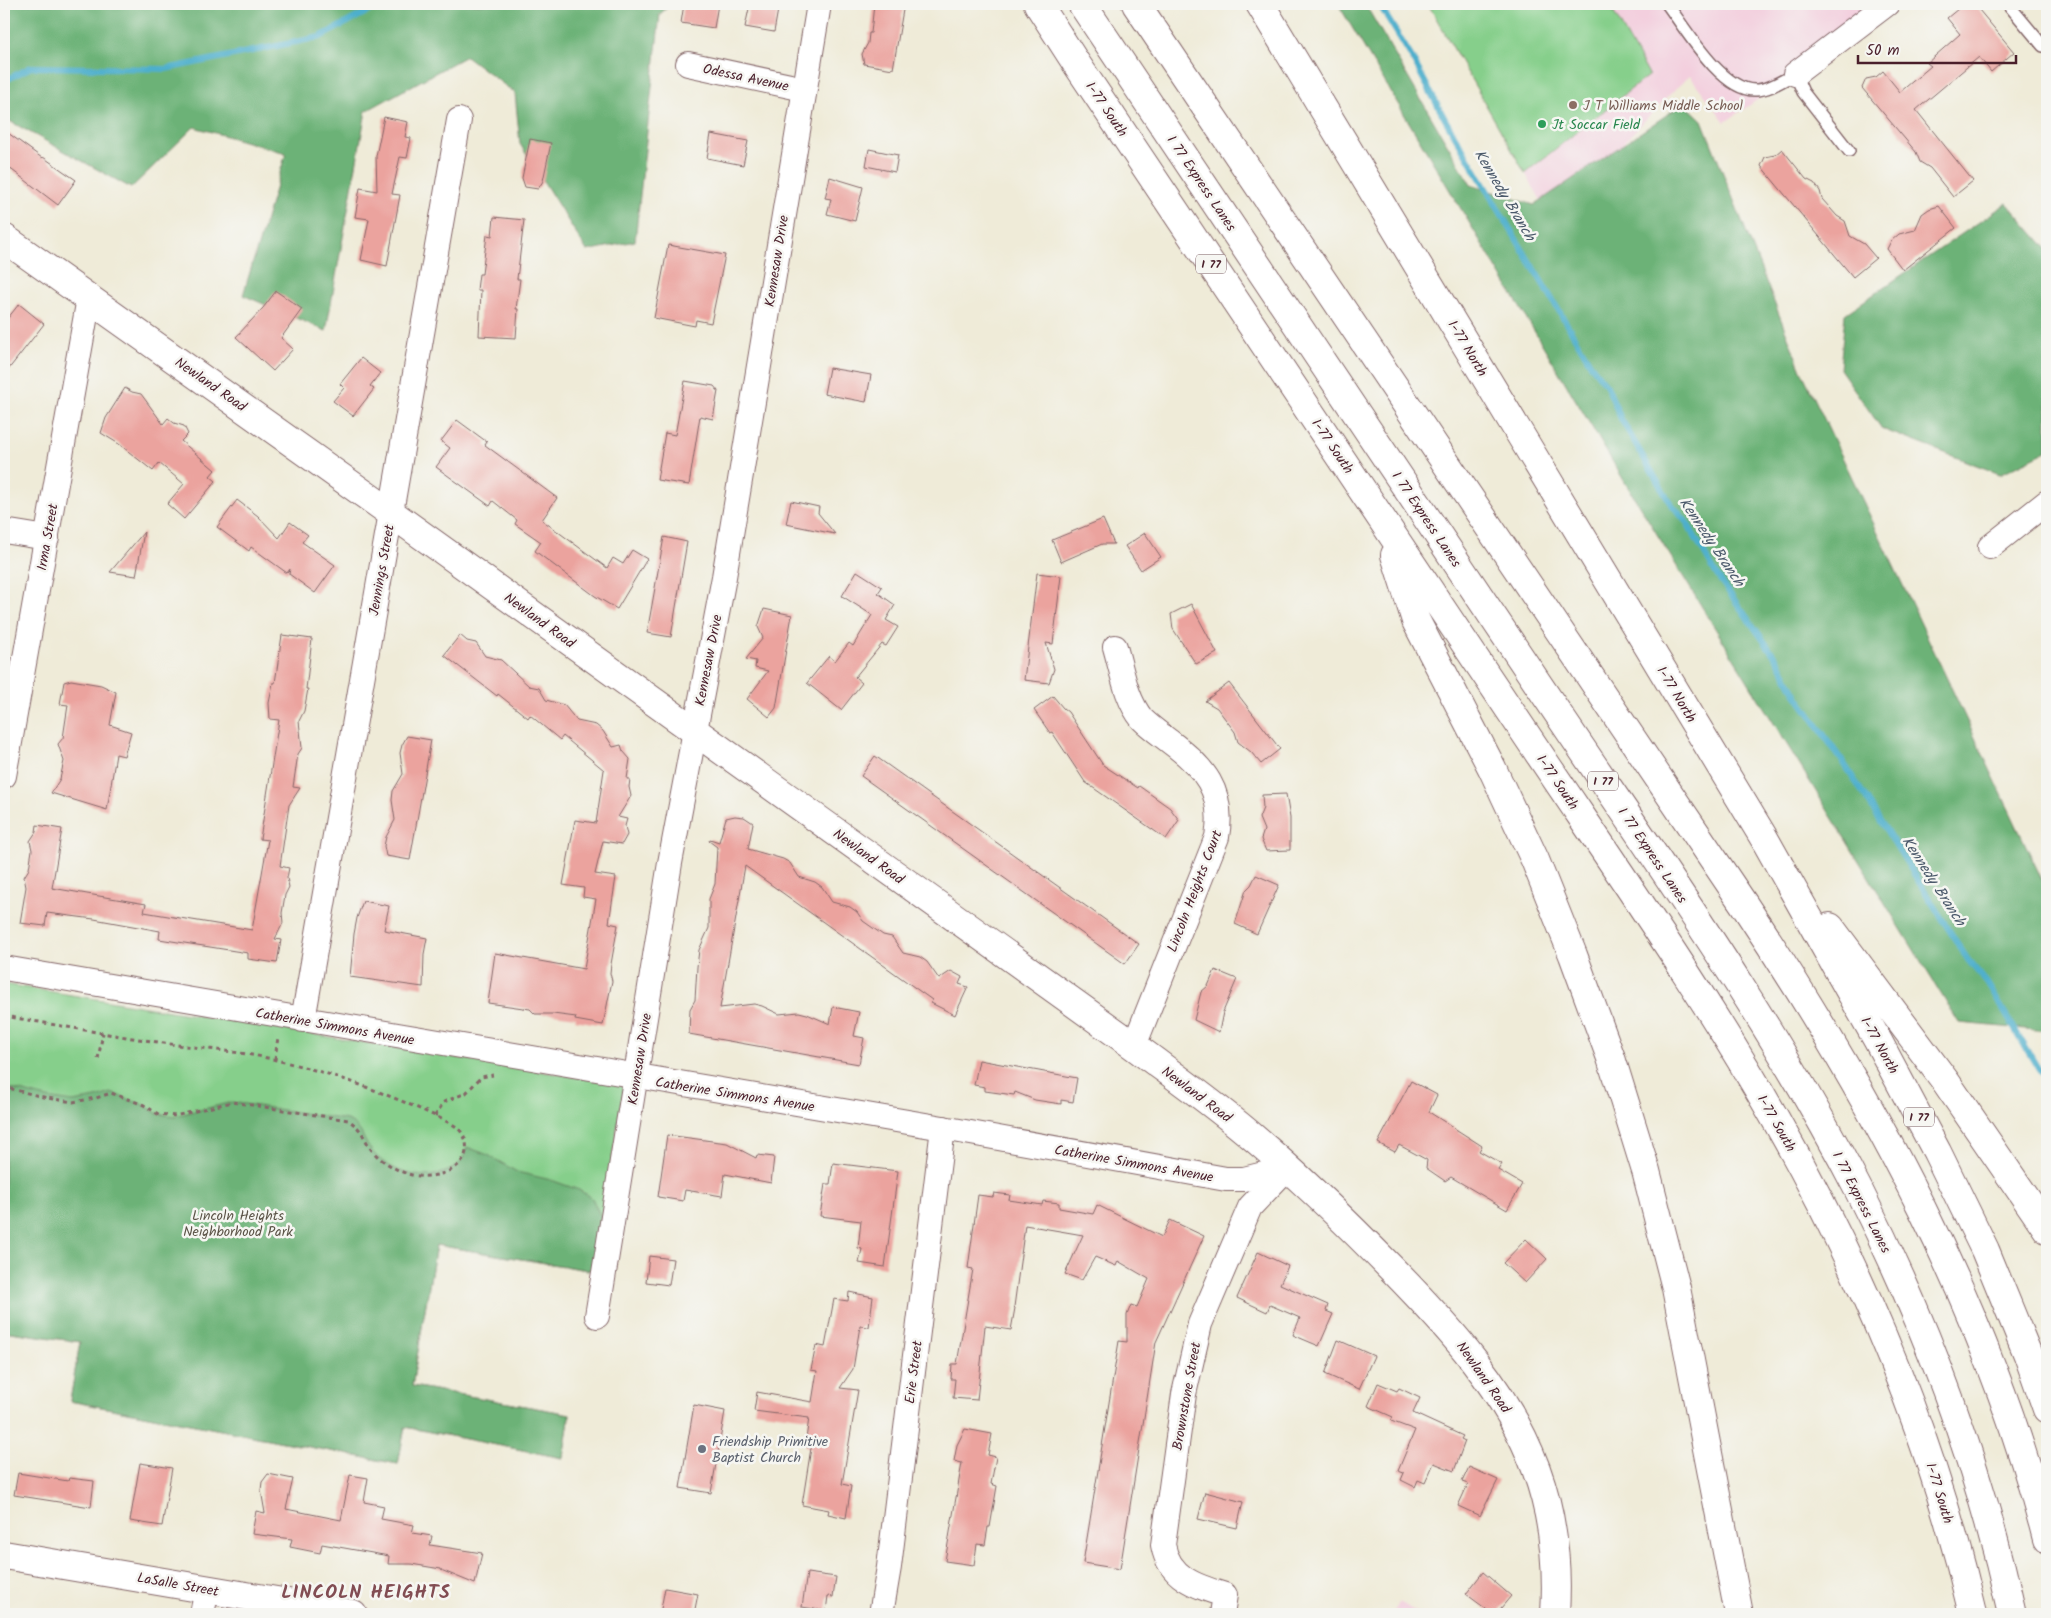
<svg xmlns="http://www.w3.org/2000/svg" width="2051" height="1618" font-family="Kalam,sans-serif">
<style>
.built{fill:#f3cfde}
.green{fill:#86cf8b;stroke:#68775b}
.forest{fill:#6cb277;stroke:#5b6851}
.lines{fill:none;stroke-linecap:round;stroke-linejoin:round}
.stream{stroke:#4dafcc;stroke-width:6}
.building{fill:#eba39e}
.service-casing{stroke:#846668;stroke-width:14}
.minor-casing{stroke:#846668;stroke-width:26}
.tertiary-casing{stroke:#846668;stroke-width:30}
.motorway-casing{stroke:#846668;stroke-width:30}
.path{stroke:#846668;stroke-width:3;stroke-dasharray:4 4;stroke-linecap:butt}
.service{stroke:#fff;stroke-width:11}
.minor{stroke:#fff;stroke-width:24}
.tertiary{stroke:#fff;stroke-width:28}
.motorway{stroke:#fff;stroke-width:28}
.education-dot{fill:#8d6e63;stroke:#f6f6f2;stroke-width:2}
.leisure-dot{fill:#2e9e5b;stroke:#f6f6f2;stroke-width:2}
.worship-dot{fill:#6b7280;stroke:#f6f6f2;stroke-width:2}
.labels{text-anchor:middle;stroke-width:5;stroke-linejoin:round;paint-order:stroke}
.shield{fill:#f6f6f2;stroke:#7e6067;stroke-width:1}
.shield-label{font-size:12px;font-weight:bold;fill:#4a1f2b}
.street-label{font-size:14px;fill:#4a1f2b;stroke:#f6f6f2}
.education-label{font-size:14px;fill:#785e54;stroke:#f6f6f2;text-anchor:start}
.leisure-label{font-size:14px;fill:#27864d;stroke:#f6f6f2;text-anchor:start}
.park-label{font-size:14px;fill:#5c5448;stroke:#f6f6f2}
.worship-label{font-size:14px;fill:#5b616d;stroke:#f6f6f2;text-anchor:start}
.water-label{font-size:15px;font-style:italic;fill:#4b596b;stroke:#f6f6f2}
.district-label{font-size:19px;font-weight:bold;letter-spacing:1px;fill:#824d53;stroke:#f6f6f2}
</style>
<rect width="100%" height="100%" fill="#f6f6f2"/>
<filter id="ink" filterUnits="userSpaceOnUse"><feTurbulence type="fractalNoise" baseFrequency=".02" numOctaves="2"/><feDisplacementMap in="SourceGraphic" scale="10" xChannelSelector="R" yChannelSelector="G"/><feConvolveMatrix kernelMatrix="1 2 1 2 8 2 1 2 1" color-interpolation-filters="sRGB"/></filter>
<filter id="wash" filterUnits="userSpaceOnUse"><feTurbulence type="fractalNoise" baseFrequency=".0096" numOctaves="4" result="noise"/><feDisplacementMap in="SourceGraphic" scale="20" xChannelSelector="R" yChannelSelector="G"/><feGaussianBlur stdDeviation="1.12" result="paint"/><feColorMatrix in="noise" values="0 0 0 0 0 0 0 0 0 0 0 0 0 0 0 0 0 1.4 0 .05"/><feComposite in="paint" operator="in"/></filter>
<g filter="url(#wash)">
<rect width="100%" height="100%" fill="#efebd8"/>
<g class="built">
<path d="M1428 4H1887L1795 74 1725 122 1690 76 1676 88 1551 218Z"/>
<path d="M1400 1602 1419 1614H1392Z"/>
</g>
<g class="green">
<path d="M1428 4H1609L1649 75 1525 173Z"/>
<path d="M4 984 624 1085 594 1271 436 1245 412 1386 570 1414 563 1458 405 1427 398 1464 70 1401 80 1342 4 1331Z"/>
</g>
<g class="forest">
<path d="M4 4H671L660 14 635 241 587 251 520 144 515 93 466 56 366 111 326 331 243 295 286 153 194 127 131 188 4 118Z"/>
<path d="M1338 4H1365L1471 185 1534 205 1684 103 1702 120 1801 370 2047 890V1031L1959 1023 1626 484Z"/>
<path d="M2007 203 2047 249V451L2000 474 1882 429 1840 369 1845 314Z"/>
<path d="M4 1087 47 1098 73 1102 96 1098 111 1093 144 1105 158 1114 175 1116 232 1102 347 1120C366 1132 360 1136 371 1150 387 1170 417 1181 442 1173 457 1168 463 1163 467 1147L488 1155 517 1172 551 1180 579 1190 592 1198 602 1220 594 1271 436 1245 412 1386 570 1414 563 1458 405 1427 398 1464 70 1401 80 1342 4 1331Z"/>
</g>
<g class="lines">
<g class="stream">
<path d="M1379 4 1411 56 1446 121 1593 368 1607 386 1621 419 1669 501 1687 523 1718 577 1779 662 1797 696 1847 768 1968 960 1987 983 2039 1070 2047 1080"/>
<path d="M4 81 31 67 166 69 320 37 374 8 396 4"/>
</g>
</g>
<g id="blocks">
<g class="building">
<path d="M684 4H718L714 28 681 23Z"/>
<path d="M750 4H779L774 32 745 27Z"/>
<path d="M874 4H904L893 69 864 64 862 54 868 43 869 33H871Z"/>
<path d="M1964 4H1974L2014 52 1991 72 1979 57 1916 110 1973 181 1953 197 1930 168 1920 162 1916 152 1862 88 1866 79 1876 77 1883 71 1900 92 1931 66 1927 63 1960 34 1947 18Z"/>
<path d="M384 117 408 122 405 137 411 138 407 158 400 157 392 194 400 195 387 266 361 260 369 219 355 217 360 188 377 191 376 156Z"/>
<path d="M4 130 42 158 43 157 76 180 58 205 4 164Z"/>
<path d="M711 134 748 141 743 165 707 158Z"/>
<path d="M530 139 551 143 543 181 538 189 525 187 522 178Z"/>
<path d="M869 149 898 155 895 172 866 166Z"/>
<path d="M1782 149 1806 179 1814 183 1820 191 1822 199 1837 216 1845 221 1850 236 1864 244 1876 258 1853 277 1761 166 1765 157 1775 155Z"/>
<path d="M830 177 863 187 855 221 827 214 831 199 825 198Z"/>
<path d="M1939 206 1956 228 1903 270 1887 249 1891 241 1899 234 1915 230 1922 214 1929 209Z"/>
<path d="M494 217 524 220 517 279H520L516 309H518L516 338 479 336 481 290H477L479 274H482L487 235 492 236Z"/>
<path d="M668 245 725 255 711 323 696 320 695 326 654 318Z"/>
<path d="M276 291 302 309 281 338 293 349 273 371 236 337 263 308Z"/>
<path d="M19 304 44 324 4 375V323Z"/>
<path d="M361 358 380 373 370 386 374 389 353 416 333 401 344 388 340 384Z"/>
<path d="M829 368 871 375 866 402 824 394Z"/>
<path d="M685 381 714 386 718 391 713 419 700 416 689 485 657 480 665 433 675 435Z"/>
<path d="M125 388 132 392 141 394 163 424 168 418 174 423 184 426 188 434 181 441 215 470 210 476 216 481 184 519 167 504 184 484 159 463 153 471 119 444 101 433 106 418Z"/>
<path d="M457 420 487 442 485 445 557 498 542 520 607 568 613 558 623 564 632 550 647 559 617 609 595 596 535 551 541 542 515 524 517 520 493 501 490 506 436 467 450 448 441 441Z"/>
<path d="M237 500 258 516 279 538 290 522 308 535 302 542 335 565 315 593 289 574 290 569 287 573 251 547 249 551 217 527Z"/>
<path d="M791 501 819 507 818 513 835 534 786 524Z"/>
<path d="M1103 519 1114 544H1102L1061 562 1052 540Z"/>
<path d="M144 532 136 576 110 572Z"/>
<path d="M1145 533 1161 557 1141 570 1125 546Z"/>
<path d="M664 537 687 542 671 637 647 633Z"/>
<path d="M857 571 882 587 878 593 895 605 886 620 898 627 886 646 882 644 855 677 862 683 841 710 807 683 829 656 835 661 849 643 853 646 872 615 842 596Z"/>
<path d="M1037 573 1061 576 1053 644 1046 643 1054 669 1049 683 1024 680Z"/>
<path d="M1191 604 1217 653 1196 664 1173 629 1171 614Z"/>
<path d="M764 609 792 615 776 708 769 717 747 699 768 671 755 668 756 661 746 659 763 638 758 627Z"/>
<path d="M282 635 312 639 306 689H308L304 711 299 721 302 748 298 754 293 787 300 788 289 805 280 866 289 868 287 878 289 887 285 895 282 913 283 923 275 939 281 940 277 963 248 959V953L159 939 160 931 94 919 47 913 45 926 20 923 26 887 24 877 29 869 32 850 30 841 36 832 37 825 62 829 52 888 146 904 144 912 252 930 268 840 260 839 279 720 270 719 269 703 273 683H275Z"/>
<path d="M460 635 467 641 476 643 485 656 501 660 529 686 539 688 546 700 564 705 577 721 596 725 603 731 613 747 621 745 623 751 630 759 627 779H630L629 787 631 796 618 817 627 819 625 826 627 835 622 844 603 841 595 874 616 877 609 923 618 925 611 964 610 973 612 981 603 1025 575 1020 576 1017 553 1014H535L530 1009 488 1003 495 953 584 969 596 899 583 897 584 888 563 885 575 820 596 823 604 770 563 736 560 740 530 715 528 718 498 694 497 696 444 655Z"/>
<path d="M71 680 101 685 116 692 110 725 131 732 124 756 116 754 107 810 51 793 60 779 64 761 58 744 63 738 68 705 60 704 64 682Z"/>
<path d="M1229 683 1280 749 1261 764 1251 752 1238 742 1235 732 1217 708 1205 701Z"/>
<path d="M1053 696 1063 708 1068 712 1103 765 1138 788 1139 786 1170 808 1179 820 1166 839 1085 782 1052 732 1050 733 1034 710Z"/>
<path d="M407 736 431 740 410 860 386 856 384 846 386 837 395 820 392 800 393 791 403 774 400 753 402 745Z"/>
<path d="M875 756 1139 944 1125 964 861 776Z"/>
<path d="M1286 794 1290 818V850L1266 851 1261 839 1264 830 1259 818 1263 808 1262 795Z"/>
<path d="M735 816 744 817 753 823 748 849 783 859 790 863 799 877 815 882 822 887 832 902 850 907 857 912 863 921 883 935 892 937 903 953 920 957 927 962 939 979 951 971 962 977 959 984 968 987 955 1015 931 1003 932 1000 745 866 720 1008 754 1004 762 1006 779 1014 799 1012 807 1014 830 1024 833 1007 859 1012 854 1036 864 1038 859 1064 689 1034 690 1009 695 1000 697 967 699 950 709 928V899L715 884 717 847 709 841 710 839 719 842 726 818Z"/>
<path d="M1256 875 1279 885 1257 934 1235 924 1246 890 1251 885Z"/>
<path d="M363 901 389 906 384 930 427 938 424 954 423 987 350 977 354 934 357 918Z"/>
<path d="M1215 970 1237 979 1223 1012 1219 1032 1194 1020 1201 992 1208 986Z"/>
<path d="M979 1060 1077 1078 1073 1102 1061 1100V1104L1035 1100 1015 1092 1014 1095 985 1091V1087L974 1085Z"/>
<path d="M1411 1081 1437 1095 1429 1112 1482 1146 1479 1151 1502 1164 1498 1170 1522 1184 1507 1210 1451 1177 1445 1181 1426 1168 1427 1160 1399 1145 1395 1152 1378 1143Z"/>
<path d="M667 1135 727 1143 756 1158 757 1155 774 1157 771 1183 725 1174 722 1196 685 1190 683 1201 658 1197Z"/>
<path d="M833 1163 898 1171 885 1267 859 1263 862 1249 858 1248 861 1221 820 1216 825 1184H830Z"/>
<path d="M994 1193 1010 1195 1009 1200 1042 1205 1043 1201 1059 1203V1208L1093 1214 1097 1205 1162 1237 1170 1220 1204 1236 1156 1342 1120 1569 1083 1563 1119 1341 1127 1342V1315L1131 1305 1137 1307 1149 1279 1118 1261 1116 1266 1095 1257 1082 1280 1065 1274 1083 1235 1025 1225 1014 1307 1015 1308 1011 1330 985 1326 977 1400 953 1398 955 1379H951L952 1364H957L973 1269 968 1268 978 1195 993 1197Z"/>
<path d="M1526 1239 1547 1259 1525 1283 1503 1263Z"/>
<path d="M1258 1252 1288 1266 1280 1284 1328 1305 1326 1311 1333 1314 1319 1346 1293 1335 1300 1318 1270 1305 1267 1312 1237 1298Z"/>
<path d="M649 1256 673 1259 669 1285 646 1282Z"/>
<path d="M849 1292 873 1297 869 1327 860 1326 853 1369 840 1388 858 1390 842 1484 851 1486 846 1518 828 1514 829 1510 802 1505 811 1448 805 1446 809 1418 754 1411 757 1392 812 1402 817 1371 811 1370 816 1345 825 1347 834 1299 848 1301Z"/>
<path d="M1338 1340 1374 1356 1359 1389 1325 1374Z"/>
<path d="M1378 1383 1397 1391 1399 1388 1420 1398 1413 1413 1463 1436 1461 1439 1465 1441 1454 1471 1434 1463 1425 1483 1418 1480 1415 1487 1401 1480 1404 1473 1398 1471 1415 1430 1391 1421 1393 1417 1368 1406Z"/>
<path d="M694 1405 725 1411 711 1493 680 1488Z"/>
<path d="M965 1429 992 1434 988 1455 996 1457 991 1484 997 1486 990 1527H988L985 1545 977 1544 974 1565 945 1561 962 1463 954 1461 957 1445Z"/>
<path d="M140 1463 172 1468 162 1526 130 1521Z"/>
<path d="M1469 1467 1498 1480 1480 1516 1458 1506 1468 1484 1462 1482Z"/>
<path d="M18 1473 68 1481 69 1478 94 1481 91 1507 14 1495Z"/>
<path d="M268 1474 293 1479 286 1509 341 1520 350 1475 368 1478 364 1502 384 1506 381 1519 414 1525 412 1533 432 1536 430 1545 482 1553 475 1584 441 1570V1569L411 1564H388L389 1556 322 1544 320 1553 290 1547 292 1539 252 1534 256 1511 265 1513 261 1490 262 1482Z"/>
<path d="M1205 1492 1243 1502 1237 1528 1198 1519Z"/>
<path d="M1483 1572 1511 1596 1496 1614H1493L1466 1594Z"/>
<path d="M807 1573 836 1577 833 1597 828 1596 826 1611 802 1607Z"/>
<path d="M665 1588 698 1594 694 1614H660Z"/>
</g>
</g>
</g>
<g filter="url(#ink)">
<use href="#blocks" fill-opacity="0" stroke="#846668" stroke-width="1"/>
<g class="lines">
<defs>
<g id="service">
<path d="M1667 4C1685 28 1722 92 1756 90 1769 90 1783 80 1795 74L1803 92 1849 151"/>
<path d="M2008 4 2043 46"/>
</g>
<g id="minor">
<path d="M688 64 804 89"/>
<path d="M1795 74 1887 4"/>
<path d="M4 531 47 538"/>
<path d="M1990 547 2047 502"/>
<path d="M1115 647C1122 671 1126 699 1142 719 1150 727 1160 734 1169 741 1204 767 1225 791 1217 837L1134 1046"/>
<path d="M4 776 89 298"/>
<path d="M4 968 943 1128 1226 1179H1244L1287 1168"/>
<path d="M303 1020 459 120"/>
<path d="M597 1316 670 863 724 577 819 4"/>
<path d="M202 1614 207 1589"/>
<path d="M881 1614 889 1567 943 1128"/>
<path d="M1222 1614 1225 1595C1196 1586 1169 1578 1163 1545L1184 1394 1200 1324 1250 1207 1287 1168"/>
</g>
<g id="tertiary">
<path d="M4 238 391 513 1134 1046C1174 1076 1216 1105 1254 1138 1302 1179 1347 1223 1391 1268 1449 1327 1507 1390 1536 1469 1553 1515 1558 1566 1555 1614"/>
<path d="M4 1555 353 1614"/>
</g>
<g id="motorway">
<path d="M1038 4 1076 63C1222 281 1369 499 1515 718 1603 850 1697 981 1776 1120 1864 1275 1933 1440 1973 1614"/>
<path d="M1082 4C1232 228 1382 451 1532 675 1645 844 1766 1010 1859 1191 1927 1325 1980 1468 2012 1614"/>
<path d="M1136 4 1743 903C1874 1100 1988 1309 2047 1539"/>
<path d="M1260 4 1764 838 1878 1041 1937 1152 1985 1250 2028 1355 2047 1409"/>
<path d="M1395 555 1416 621 1492 768 1535 860 1573 955 1611 1058 1646 1171 1676 1288 1739 1614"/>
<path d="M1830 927 1946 1082 2047 1229"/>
</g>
</defs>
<use href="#service" class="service-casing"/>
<use href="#minor" class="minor-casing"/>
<use href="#tertiary" class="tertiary-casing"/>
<use href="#motorway" class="motorway-casing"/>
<g class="path">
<path d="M4 1016C57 1025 111 1035 164 1043 201 1049 240 1051 276 1060 337 1074 394 1096 450 1123 458 1127 464 1133 466 1142 471 1172 430 1181 408 1174 395 1170 378 1159 371 1149 361 1134 364 1131 348 1120L232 1102 175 1116 158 1114 144 1105 111 1093 96 1098 73 1102 47 1098 4 1087"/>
<path d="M98 1059 103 1033"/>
<path d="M275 1059 278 1037"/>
<path d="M435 1116 444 1102 466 1093 481 1077 493 1075"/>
</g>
<use href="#service" class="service"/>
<use href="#minor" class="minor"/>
<use href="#tertiary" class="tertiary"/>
<use href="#motorway" class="motorway"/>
</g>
</g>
<circle class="education-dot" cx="1573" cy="105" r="5"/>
<circle class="leisure-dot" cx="1542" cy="124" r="5"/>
<circle class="worship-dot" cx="702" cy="1449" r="5"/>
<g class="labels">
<g class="shield">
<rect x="1196" y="254.5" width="30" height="19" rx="4"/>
<rect x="1588" y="771.5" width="30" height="19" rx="4"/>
<rect x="1904" y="1107.5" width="30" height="19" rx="4"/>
</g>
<g class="shield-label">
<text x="1211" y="268">I 77</text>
<text x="1603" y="785">I 77</text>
<text x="1919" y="1121">I 77</text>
</g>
<g class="street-label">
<text transform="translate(746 77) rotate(12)" y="5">Odessa Avenue</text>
<text transform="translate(1107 109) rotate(56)" y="5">I-77 South</text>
<text transform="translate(1202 183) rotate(56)" y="5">I 77 Express Lanes</text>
<text transform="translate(776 261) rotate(-81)" y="5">Kennesaw Drive</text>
<text transform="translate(1468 348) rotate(59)" y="5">I-77 North</text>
<text transform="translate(211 384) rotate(35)" y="5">Newland Road</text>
<text transform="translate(1333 446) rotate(56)" y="5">I-77 South</text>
<text transform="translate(1427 519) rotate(56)" y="5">I 77 Express Lanes</text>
<text transform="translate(47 537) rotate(-80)" y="5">Irma Street</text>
<text transform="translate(381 570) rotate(-80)" y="5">Jennings Street</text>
<text transform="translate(540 620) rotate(36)" y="5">Newland Road</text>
<text transform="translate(708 660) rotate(-79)" y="5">Kennesaw Drive</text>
<text transform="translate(1677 694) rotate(59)" y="5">I-77 North</text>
<text transform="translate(1558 782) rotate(56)" y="5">I-77 South</text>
<text transform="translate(1653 855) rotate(56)" y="5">I 77 Express Lanes</text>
<text transform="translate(869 856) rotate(36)" y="5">Newland Road</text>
<text transform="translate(1194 891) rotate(-69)" y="5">Lincoln Heights Court</text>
<text transform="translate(335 1026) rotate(10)" y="5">Catherine Simmons Avenue</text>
<text transform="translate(1880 1045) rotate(61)" y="5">I-77 North</text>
<text transform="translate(639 1059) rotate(-81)" y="5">Kennesaw Drive</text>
<text transform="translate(735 1094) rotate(9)" y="5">Catherine Simmons Avenue</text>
<text transform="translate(1197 1094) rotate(37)" y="5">Newland Road</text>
<text transform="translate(1777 1123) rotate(60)" y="5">I-77 South</text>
<text transform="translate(1134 1163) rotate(10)" y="5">Catherine Simmons Avenue</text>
<text transform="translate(1862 1202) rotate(63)" y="5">I 77 Express Lanes</text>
<text transform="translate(913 1372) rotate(-83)" y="5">Erie Street</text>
<text transform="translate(1484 1377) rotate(55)" y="5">Newland Road</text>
<text transform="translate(1186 1396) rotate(-80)" y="5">Brownstone Street</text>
<text transform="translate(1940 1493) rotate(73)" y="5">I-77 South</text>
<text transform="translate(178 1584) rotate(10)" y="5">LaSalle Street</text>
</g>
<g class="education-label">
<text x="1583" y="110">J T Williams Middle School</text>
</g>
<g class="leisure-label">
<text x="1552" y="129">Jt Soccar Field</text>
</g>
<g class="park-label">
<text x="238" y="1220">Lincoln Heights<tspan x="238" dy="16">Neighborhood Park</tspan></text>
</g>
<g class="worship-label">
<text x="712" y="1446">Friendship Primitive<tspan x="712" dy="16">Baptist Church</tspan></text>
</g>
<g class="water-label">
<text transform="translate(1505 195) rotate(59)" y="5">Kennedy Branch</text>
<text transform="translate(1712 542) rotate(56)" y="5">Kennedy Branch</text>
<text transform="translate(1934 881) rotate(57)" y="5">Kennedy Branch</text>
</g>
<g class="district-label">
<text x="366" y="1598">LINCOLN HEIGHTS</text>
</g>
</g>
<rect width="2051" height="1618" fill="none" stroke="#f6f6f2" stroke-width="20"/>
<path d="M1858 55v8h158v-8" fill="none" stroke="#4a1f2b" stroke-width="2.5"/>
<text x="1866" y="55" font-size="15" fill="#4a1f2b" stroke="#f6f6f2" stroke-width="4" paint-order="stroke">50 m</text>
</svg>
